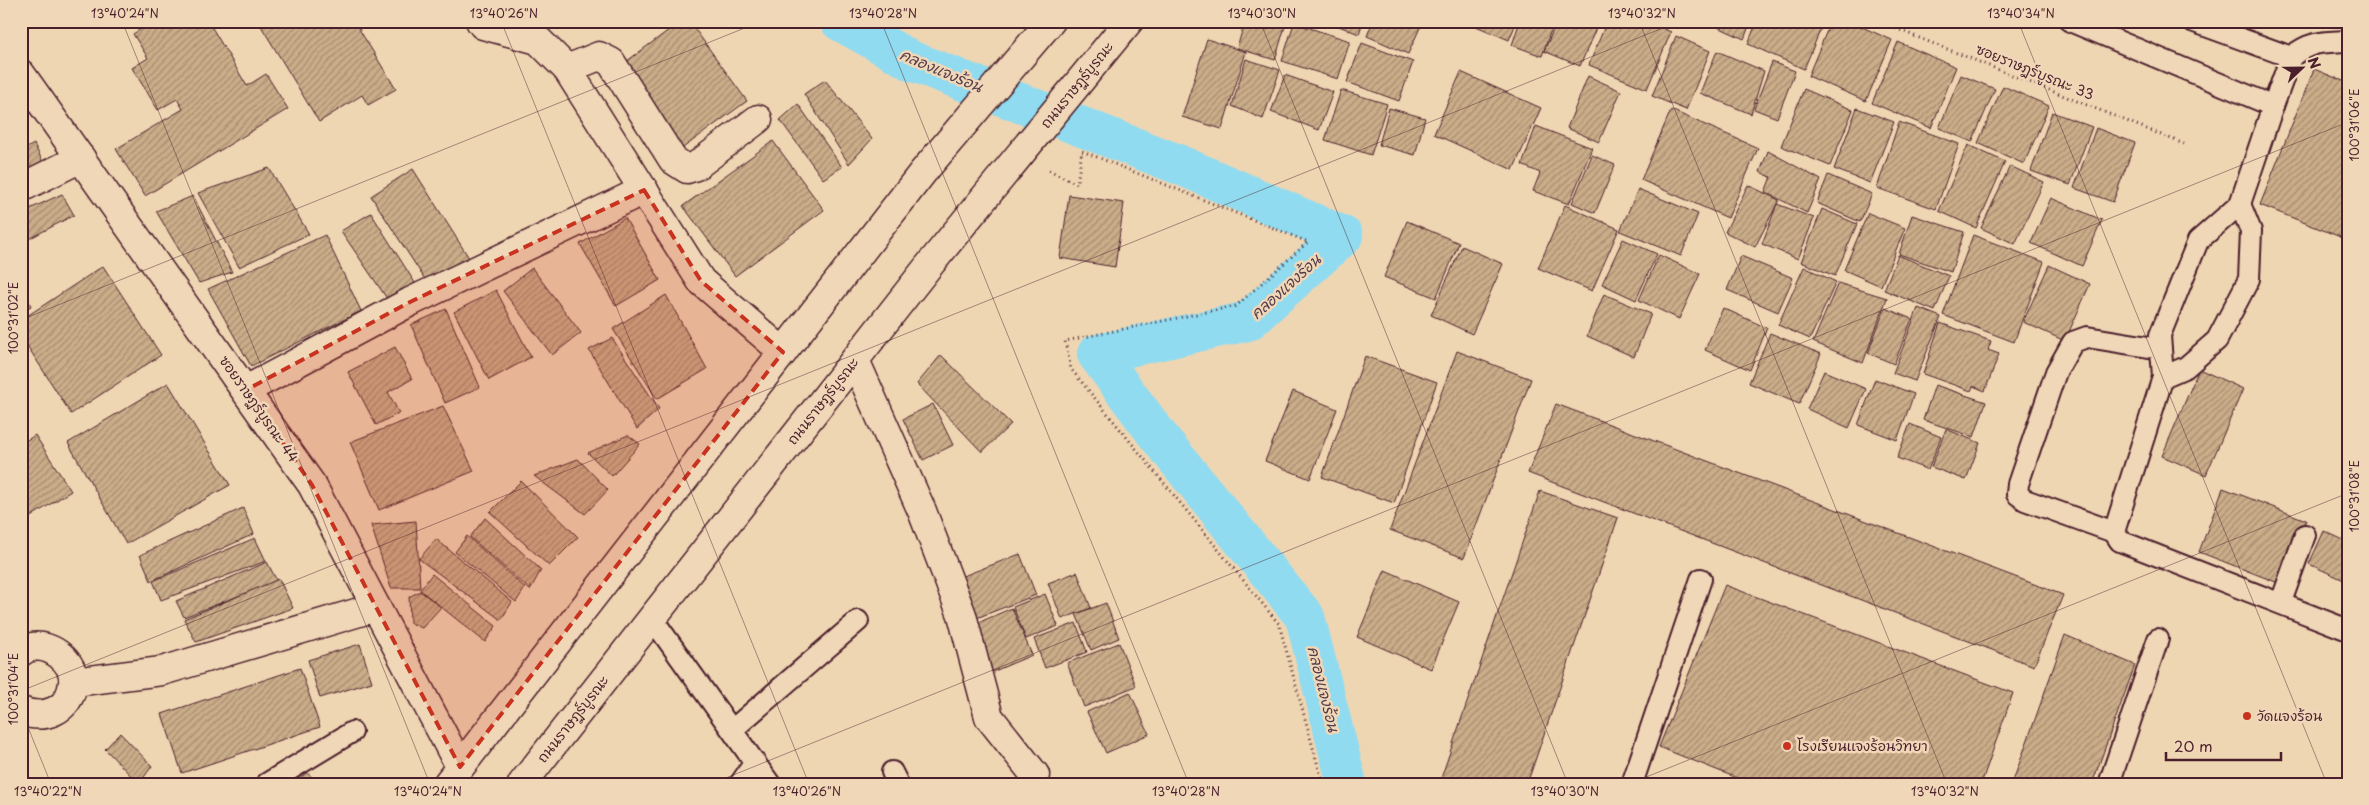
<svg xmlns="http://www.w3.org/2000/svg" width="2369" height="805" font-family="'Playpen Sans','Playpen Sans Thai',sans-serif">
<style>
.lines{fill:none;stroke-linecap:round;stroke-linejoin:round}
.canal{stroke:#90dbf0;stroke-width:40}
.building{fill:url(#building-hatch);stroke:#4a1f2b}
.lane-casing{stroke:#4a1f2b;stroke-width:24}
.street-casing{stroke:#4a1f2b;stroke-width:31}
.secondary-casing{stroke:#4a1f2b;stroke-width:31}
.path{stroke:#4a1f2b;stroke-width:3;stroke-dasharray:1 4;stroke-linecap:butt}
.lane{stroke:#f0d7b8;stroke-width:20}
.street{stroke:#f0d7b8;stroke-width:28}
.secondary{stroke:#f0d7b8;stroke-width:28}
.marked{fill:#c8321e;fill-opacity:0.2;stroke:#c8321e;stroke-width:4;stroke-dasharray:10 6;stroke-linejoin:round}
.ticks{fill:none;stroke:#4a1f2b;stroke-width:1;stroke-opacity:0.45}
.poi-dot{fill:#c8321e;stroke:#f0d7b8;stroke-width:2}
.labels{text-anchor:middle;stroke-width:5;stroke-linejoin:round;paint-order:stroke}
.street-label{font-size:14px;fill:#4a1f2b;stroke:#f0d7b8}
.poi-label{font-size:14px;fill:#4a1f2b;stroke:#f0d7b8;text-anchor:start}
.water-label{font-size:15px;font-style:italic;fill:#543b49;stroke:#f0d7b8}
.neatline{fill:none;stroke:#4a1f2b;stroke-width:2}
.ticks-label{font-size:12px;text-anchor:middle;fill:#4a1f2b}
</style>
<defs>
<pattern id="building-hatch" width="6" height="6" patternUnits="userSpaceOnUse" patternTransform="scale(1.25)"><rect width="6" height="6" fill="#caad89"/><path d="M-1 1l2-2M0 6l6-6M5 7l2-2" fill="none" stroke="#a68c70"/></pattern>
</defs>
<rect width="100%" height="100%" fill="#efd6b3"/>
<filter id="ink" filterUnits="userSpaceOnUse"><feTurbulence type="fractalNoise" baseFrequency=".02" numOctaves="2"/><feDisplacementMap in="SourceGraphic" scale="10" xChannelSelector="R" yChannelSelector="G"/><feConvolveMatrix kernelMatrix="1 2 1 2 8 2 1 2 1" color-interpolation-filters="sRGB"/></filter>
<g filter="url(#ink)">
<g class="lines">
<path class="canal" d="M840 21 912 61 1180 165 1343 236 1248 321 1097 354 1159 437 1305 617 1347 784"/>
</g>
<g class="building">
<path d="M154 21H208L247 86 266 74 288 109 145 196 116 149 183 109 177 99 158 110 132 68 148 58 133 34Z"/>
<path d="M258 21H354L396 89 368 105 362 95 319 122Z"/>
<path d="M681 21H689L747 101 680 150 619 67Z"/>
<path d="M1245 21 1286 23 1275 60 1237 48Z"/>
<path d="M1326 21H1363L1359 34Z"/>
<path d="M1373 21H1423L1408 54 1367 36Z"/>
<path d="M1478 21H1517L1509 40 1476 26Z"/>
<path d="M1520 21H1554L1542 56 1512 45Z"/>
<path d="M1557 21H1599L1580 66 1544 51Z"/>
<path d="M1607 21H1646L1671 32 1647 89 1589 65Z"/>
<path d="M1684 21H1701L1699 27Z"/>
<path d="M1705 21H1751L1744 39Z"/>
<path d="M1757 21H1824L1804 69 1748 44Z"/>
<path d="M1831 21H1848L1892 40 1866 101 1808 76Z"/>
<path d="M1294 23 1350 41 1338 79 1282 61Z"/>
<path d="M1676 36 1710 51 1686 110 1652 96Z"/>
<path d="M1207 39 1246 52 1222 129 1182 117Z"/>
<path d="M1898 42 1956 67 1931 128 1872 103Z"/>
<path d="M1362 43 1413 62 1399 101 1347 82Z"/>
<path d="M1717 51 1764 71 1751 114 1700 93Z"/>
<path d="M1246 59 1280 70 1263 119 1232 106Z"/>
<path d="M1772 62 1795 71 1777 118 1754 109Z"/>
<path d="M2314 69 2348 83V240L2260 205Z"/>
<path d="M1461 72 1541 108 1513 170 1434 134Z"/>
<path d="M1285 75 1333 92 1319 130 1271 112Z"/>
<path d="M1961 75 1995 89 1972 142 1939 128Z"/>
<path d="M1588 76 1621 91 1599 142 1567 128Z"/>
<path d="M825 80 872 139 849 164 804 94Z"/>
<path d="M2003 86 2049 106 2024 164 1978 143Z"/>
<path d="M1804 89 1853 110 1830 166 1781 146Z"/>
<path d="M1341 90 1387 104 1371 155 1325 140Z"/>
<path d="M798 104 842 167 823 179 780 120Z"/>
<path d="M1389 108 1425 118 1415 155 1379 145Z"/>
<path d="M1857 108 1894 122 1870 183 1834 169Z"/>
<path d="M1671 110 1758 148 1728 218 1641 180Z"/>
<path d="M2052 112 2092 127 2070 185 2031 171Z"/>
<path d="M1899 122 1959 144 1936 209 1877 188Z"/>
<path d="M1536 126 1592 148 1569 204 1533 191 1540 173 1522 165Z"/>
<path d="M2096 128 2135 143 2113 202 2074 188Z"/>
<path d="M773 141 824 210 735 276 683 206Z"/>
<path d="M34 144 49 174 21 188V151Z"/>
<path d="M1968 145 2005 162 1976 228 1939 211Z"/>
<path d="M1768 151 1821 180 1807 213 1765 192 1771 177 1760 172Z"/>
<path d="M1592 155 1615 165 1595 213 1572 203Z"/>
<path d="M2010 166 2044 182 2015 244 1981 228Z"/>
<path d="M269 168 309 234 239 267 198 193Z"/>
<path d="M413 169 469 258 428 284 371 196Z"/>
<path d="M1828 175 1872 194 1860 222 1817 203Z"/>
<path d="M1748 185 1779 200 1755 247 1725 232Z"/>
<path d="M1638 189 1698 214 1681 256 1620 231Z"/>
<path d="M62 194 74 215 21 243V213Z"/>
<path d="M1069 195 1124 203 1115 267 1060 258Z"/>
<path d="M193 196 232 272 199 283 156 211Z"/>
<path d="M2051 198 2102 220 2082 266 2031 243Z"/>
<path d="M1777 204 1814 218 1798 259 1762 244Z"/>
<path d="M1565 205 1619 229 1592 291 1538 268Z"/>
<path d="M1822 209 1857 224 1835 276 1801 262Z"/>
<path d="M371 213 415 283 388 300 341 231Z"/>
<path d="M1868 213 1905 228 1881 286 1844 270Z"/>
<path d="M1912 215 1964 232 1951 272 1899 254Z"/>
<path d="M625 218 660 280 616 306 580 244Z"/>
<path d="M1407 221 1459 243 1436 298 1384 277Z"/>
<path d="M325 235 361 311 251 366 208 289Z"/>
<path d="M1973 235 2044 262 2014 342 1943 315Z"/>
<path d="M1623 239 1657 254 1636 300 1602 284Z"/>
<path d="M1462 246 1503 264 1472 334 1431 315Z"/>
<path d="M1659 255 1700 274 1679 319 1639 300Z"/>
<path d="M1898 255 1949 276 1935 311 1884 290Z"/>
<path d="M1741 256 1793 278 1778 312 1727 290Z"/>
<path d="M2049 265 2090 284 2065 341 2023 322Z"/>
<path d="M103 266 161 355 71 414 21 336V320Z"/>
<path d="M1804 267 1836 282 1810 339 1778 325Z"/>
<path d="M532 268 581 333 552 355 503 291Z"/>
<path d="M1838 283 1887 298 1863 363 1813 342Z"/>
<path d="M21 285 31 306 21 312Z"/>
<path d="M496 290 531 357 489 380 454 312Z"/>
<path d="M1604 294 1651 314 1634 357 1587 336Z"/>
<path d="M666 295 707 369 657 399 613 329Z"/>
<path d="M1723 308 1767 328 1750 370 1705 350Z"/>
<path d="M1885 308 1912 319 1894 364 1868 353Z"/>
<path d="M1918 308 1941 317 1915 381 1893 373Z"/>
<path d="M446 309 480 387 445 403 411 325Z"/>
<path d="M1940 323 1991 341 1988 350 1999 354 1985 391 1973 386 1971 391 1923 374Z"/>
<path d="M1770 333 1821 354 1799 404 1749 383Z"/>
<path d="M612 338 659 409 637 429 589 350Z"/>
<path d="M395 347 412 379 388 392 399 413 376 425 348 372Z"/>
<path d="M1457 351 1531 379 1464 558 1390 530Z"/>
<path d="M941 355 1011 424 982 452 917 384Z"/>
<path d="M1365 356 1437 382 1394 503 1322 477Z"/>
<path d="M2199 369 2243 389 2206 475 2162 456Z"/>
<path d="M1824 371 1866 389 1849 428 1807 409Z"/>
<path d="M1875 379 1914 394 1897 440 1858 425Z"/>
<path d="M168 383 230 485 126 544 68 443Z"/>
<path d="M1935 385 1986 402 1974 437 1923 420Z"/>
<path d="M1293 391 1337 409 1310 479 1265 461Z"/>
<path d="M933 404 953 445 923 460 903 419Z"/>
<path d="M1556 404 2063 595 2034 666 1528 473Z"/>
<path d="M443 406 474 471 379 510 350 442Z"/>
<path d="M1910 424 1941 437 1928 470 1897 458Z"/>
<path d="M1946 429 1980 443 1966 480 1931 467Z"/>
<path d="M35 435 71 491 21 523V444Z"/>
<path d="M628 435 640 444 612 476 588 453Z"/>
<path d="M578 459 608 490 585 514 534 476Z"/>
<path d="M521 481 578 537 549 566 490 512Z"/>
<path d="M2223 488 2306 520 2281 584 2199 552Z"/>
<path d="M1540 491 1618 518 1527 784H1439Z"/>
<path d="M243 508 254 534 151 581 140 555Z"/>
<path d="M485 518 541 570 530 590 470 537Z"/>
<path d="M416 521 420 588H391L371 525Z"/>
<path d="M2324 531 2348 542V582L2309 564Z"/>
<path d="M467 536 525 588 516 602 455 552Z"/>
<path d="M255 538 266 561 161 600 153 581Z"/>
<path d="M436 539 512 602 501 620 419 559Z"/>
<path d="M1020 554 1036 595 974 619 958 578Z"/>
<path d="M267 562 277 581 184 617 176 601Z"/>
<path d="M1385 570 1459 602 1431 669 1357 637Z"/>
<path d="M1077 572 1091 608 1062 619 1048 583Z"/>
<path d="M432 574 496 626 485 642 420 590Z"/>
<path d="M279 579 293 608 196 642 184 619Z"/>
<path d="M1725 585 2013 693 1981 784H1752L1659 747Z"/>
<path d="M420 591 441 607 422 628 410 623 409 597Z"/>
<path d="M1045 594 1058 626 1026 639 1013 607Z"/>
<path d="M1106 603 1119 638 1091 650 1076 614Z"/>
<path d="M1012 608 1032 655 992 672 973 625Z"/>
<path d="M1076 623 1087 652 1045 668 1034 639Z"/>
<path d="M2065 635 2135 665 2092 784H2012Z"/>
<path d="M1119 643 1136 686 1084 707 1067 663Z"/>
<path d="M360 644 372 682 320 698 308 660Z"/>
<path d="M300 668 320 727 182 773 162 714Z"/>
<path d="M1130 692 1149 734 1106 753 1087 712Z"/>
<path d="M120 733 152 766 139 784 105 749Z"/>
<path d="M303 769 319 784H290Z"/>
</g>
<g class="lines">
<defs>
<g id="lane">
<path d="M2070 21 2273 106 2291 57 2192 21"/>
<path d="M2291 57C2310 41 2324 42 2348 41"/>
<path d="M2161 349 2087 337 2073 342 2056 372 2018 484 2017 494 2025 500 2114 532 2120 541 2348 630"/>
<path d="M2163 377 2186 367 2217 340 2249 279 2251 231 2240 204"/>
<path d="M2114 532 2163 377 2160 335 2198 241 2240 204 2273 106"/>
<path d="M2281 602 2305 535"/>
<path d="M652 618 770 784"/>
<path d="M732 730 858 621"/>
<path d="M892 772 898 784"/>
<path d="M266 784 352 732"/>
<path d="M740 784 755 762"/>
<path d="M1632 784 1701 579"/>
<path d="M2109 784 2158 639"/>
</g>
<g id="street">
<path d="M480 21 483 25 538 40 567 69 701 281 783 352"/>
<path d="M567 69 599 56 611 62 673 160 687 169 696 166 758 119"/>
<path d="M21 74 312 485 460 767"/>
<path d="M21 188 81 158"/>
<path d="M855 360 922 511 962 615 989 717 1035 775"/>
<path d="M246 390 410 302 644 190"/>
<path d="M21 652C24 650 29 647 32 647 51 643 76 663 73 683 70 711 44 720 21 711"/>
<path d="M74 682 162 671 376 607"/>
</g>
<g id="secondary">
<path d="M447 784 923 172 1051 21"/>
<path d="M522 784 927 268 1129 21"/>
</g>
</defs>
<use href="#lane" class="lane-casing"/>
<use href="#street" class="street-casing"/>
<use href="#secondary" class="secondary-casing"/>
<g class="path">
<path d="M1877 21 2184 144"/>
<path d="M1049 170 1077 184 1082 151 1308 242 1236 306 1065 341 1071 369 1279 624 1323 784"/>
</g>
<use href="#lane" class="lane"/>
<use href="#street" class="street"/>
<use href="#secondary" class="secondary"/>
</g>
</g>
<path class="marked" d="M644 190 701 281 783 352 460 767 312 485 246 390 410 302Z"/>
<path class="ticks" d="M122 21 430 784M501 21 809 784M881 21 1189 784M1260 21 1568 784M1639 21 1947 784M2018 21 2327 784M21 320 762 21M21 691 1680 21M21 710 51 784M711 784 2348 122M1629 784 2348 493"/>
<g class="poi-dot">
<circle cx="2247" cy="716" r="5"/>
<circle cx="1787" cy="746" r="5"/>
</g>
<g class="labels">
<g class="street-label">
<text transform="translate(2035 72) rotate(22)" y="5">ซอยราษฎร์บูรณะ 33</text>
<text transform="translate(1077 85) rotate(-51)" y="5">ถนนราษฎร์บูรณะ</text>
<text transform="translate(823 401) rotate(-52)" y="5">ถนนราษฎร์บูรณะ</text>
<text transform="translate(259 409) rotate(55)" y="5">ซอยราษฎร์บูรณะ 44</text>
<text transform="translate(573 719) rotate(-52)" y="5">ถนนราษฎร์บูรณะ</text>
</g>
<g class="poi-label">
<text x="2257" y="721">วัดแจงร้อน</text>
<text x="1797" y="751">โรงเรียนแจงร้อนวิทยา</text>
</g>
<g class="water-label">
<text transform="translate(941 71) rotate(23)" y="5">คลองแจงร้อน</text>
<text transform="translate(1286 287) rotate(-42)" y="5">คลองแจงร้อน</text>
<text transform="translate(1323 689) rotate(76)" y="5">คลองแจงร้อน</text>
</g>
</g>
<rect width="2369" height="805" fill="none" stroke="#f0d7b8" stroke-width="55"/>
<g transform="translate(2302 68) rotate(68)" stroke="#f0d7b8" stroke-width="4" paint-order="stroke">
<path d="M0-4L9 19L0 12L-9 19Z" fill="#4a1f2b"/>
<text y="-8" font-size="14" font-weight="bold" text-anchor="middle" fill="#4a1f2b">N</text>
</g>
<path d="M2166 752v8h115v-8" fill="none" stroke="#4a1f2b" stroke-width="2.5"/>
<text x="2174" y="752" font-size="15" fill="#4a1f2b" stroke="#f0d7b8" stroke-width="4" paint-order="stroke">20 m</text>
<rect x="28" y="28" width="2314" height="750" class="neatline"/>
<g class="ticks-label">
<text x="125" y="18">13°40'24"N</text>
<text x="504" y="18">13°40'26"N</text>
<text x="883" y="18">13°40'28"N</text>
<text x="1262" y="18">13°40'30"N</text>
<text x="1642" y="18">13°40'32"N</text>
<text x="2021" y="18">13°40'34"N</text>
<text transform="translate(2355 125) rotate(-90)" y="4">100°31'06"E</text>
<text transform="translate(14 318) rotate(-90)" y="4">100°31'02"E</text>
<text transform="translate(2355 496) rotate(-90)" y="4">100°31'08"E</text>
<text transform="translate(14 689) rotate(-90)" y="4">100°31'04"E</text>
<text x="48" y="796">13°40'22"N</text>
<text x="428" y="796">13°40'24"N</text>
<text x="807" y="796">13°40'26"N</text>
<text x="1186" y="796">13°40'28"N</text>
<text x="1565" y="796">13°40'30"N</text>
<text x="1945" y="796">13°40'32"N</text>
</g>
</svg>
